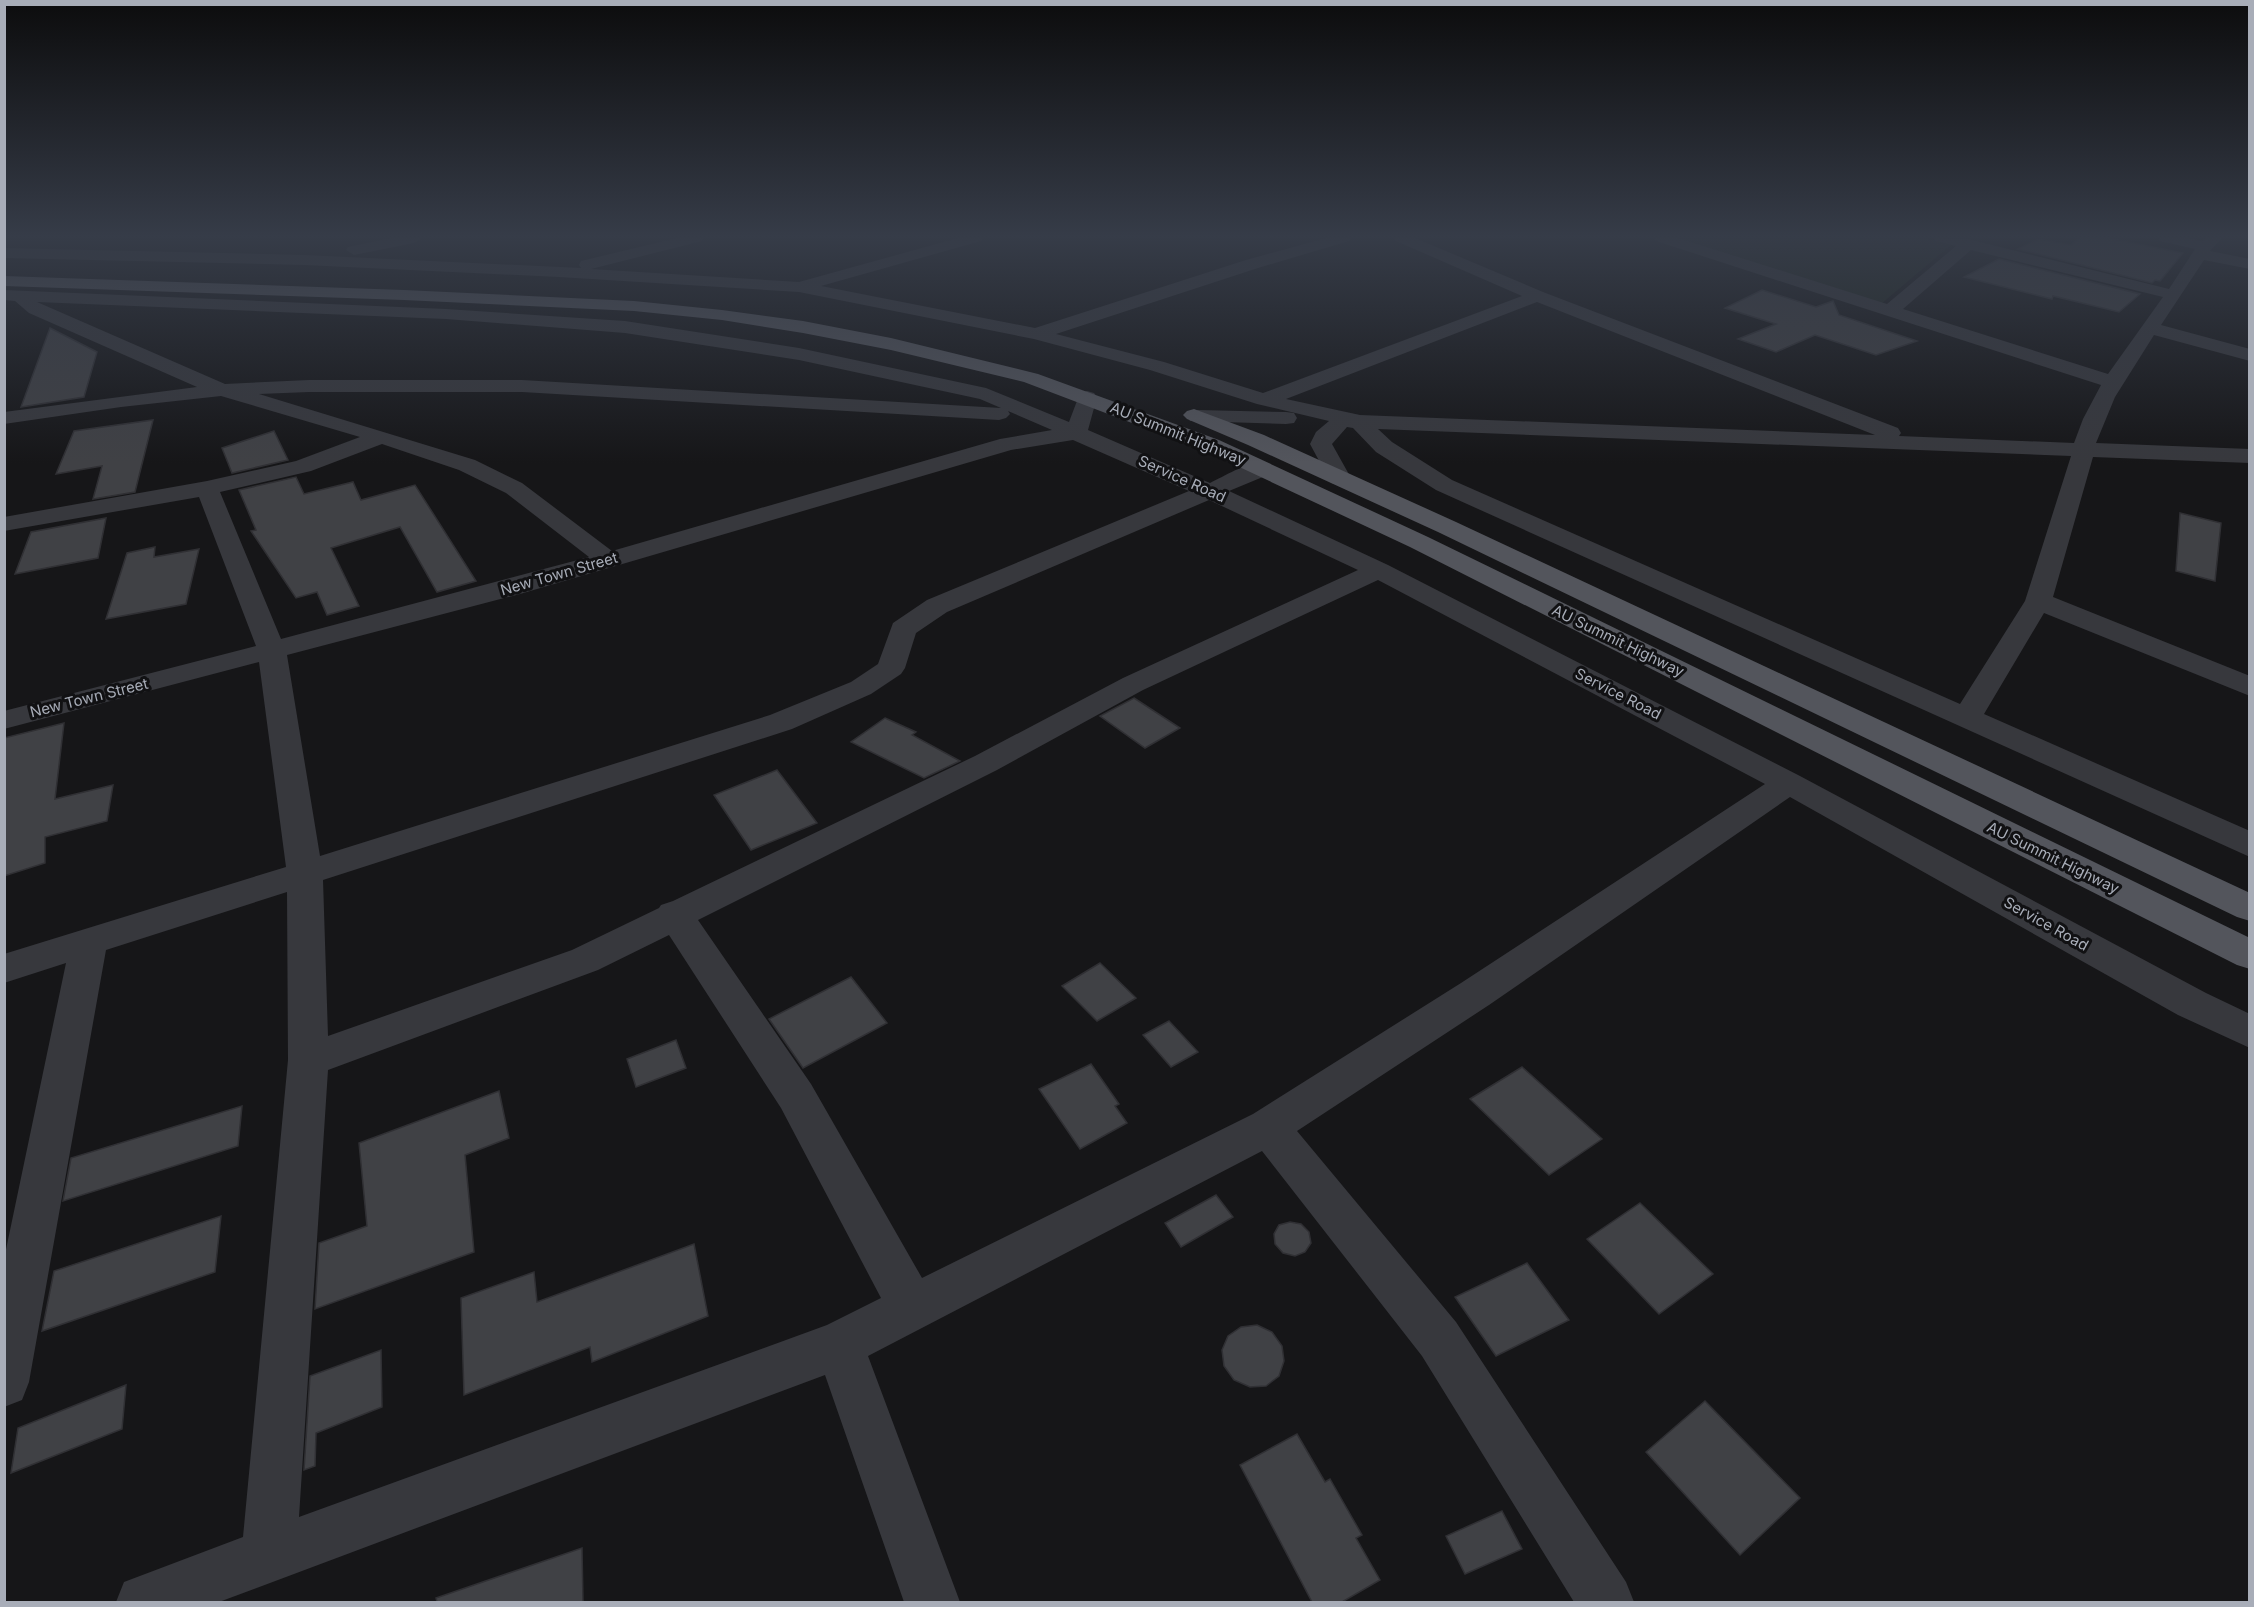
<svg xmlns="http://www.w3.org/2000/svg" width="2254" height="1607" font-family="Inter,sans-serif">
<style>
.green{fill:#1e261f}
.building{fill:#404145;stroke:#303034;stroke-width:1.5}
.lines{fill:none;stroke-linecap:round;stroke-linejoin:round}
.minor{fill:#37383d;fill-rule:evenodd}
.major{fill:#53555c;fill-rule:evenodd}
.labels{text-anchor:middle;stroke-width:6;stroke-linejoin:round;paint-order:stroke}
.far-street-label{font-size:15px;fill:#a8adb8;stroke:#111113}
</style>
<rect width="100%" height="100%" fill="#161618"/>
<path class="green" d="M1678 238H1924L1951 245 1881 304Z"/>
<g class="building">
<path d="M2078 238H2108L2183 253 2160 281 2155 280 2152 283 2018 249 2038 239 2071 245Z"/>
<path d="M1999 259 2140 294 2119 312 2053 296 2052 299 1964 277Z"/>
<path d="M1762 290 1816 307 1833 301 1839 315 1917 341 1876 355 1815 335 1776 352 1738 339 1776 324 1725 308Z"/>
<path d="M50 328 97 352 84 397 21 407Z"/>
<path d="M153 420 135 492 93 499 102 466 56 474 74 431Z"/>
<path d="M274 431 288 460 232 473 222 448Z"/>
<path d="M296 477 304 494 353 482 361 500 415 485 476 581 437 592 400 527 331 548 359 606 327 615 317 592 296 598 251 531 256 530 239 490Z"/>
<path d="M2180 513 2221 523 2215 581 2176 571Z"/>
<path d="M106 518 98 558 15 574 31 532Z"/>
<path d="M155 547 154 557 199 549 186 604 106 619 127 553Z"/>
<path d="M1134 698 1180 728 1145 748 1100 716Z"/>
<path d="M885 718 916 732 912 735 960 761 924 778 851 742Z"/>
<path d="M64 723 55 799 113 785 107 821 45 837V863L4 876V738Z"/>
<path d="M777 770 817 823 751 850 714 795Z"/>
<path d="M1100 963 1136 998 1097 1021 1062 986Z"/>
<path d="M851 977 887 1023 803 1068 769 1019Z"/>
<path d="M1169 1021 1198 1052 1171 1067 1143 1035Z"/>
<path d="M676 1040 686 1068 636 1087 627 1059Z"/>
<path d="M1091 1064 1119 1104 1115 1106 1127 1123 1080 1149 1039 1089Z"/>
<path d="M1522 1067 1602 1139 1549 1175 1470 1099Z"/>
<path d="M499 1091 509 1138 465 1155 474 1252 315 1309 319 1243 367 1226 359 1143Z"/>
<path d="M242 1106 238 1146 63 1201 71 1158Z"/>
<path d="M1216 1195 1233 1217 1181 1247 1165 1223Z"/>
<path d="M1640 1203 1713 1274 1659 1314 1587 1239Z"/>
<path d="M221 1216 215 1272 42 1331 54 1271Z"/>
<path d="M1290 1222 1301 1224 1309 1232 1311 1243 1305 1252 1295 1256 1283 1253 1275 1244 1274 1234 1279 1225Z"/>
<path d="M694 1244 708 1316 592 1362 590 1347 464 1395 461 1298 534 1272 537 1302Z"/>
<path d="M1527 1263 1569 1320 1496 1356 1455 1297Z"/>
<path d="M1257 1325 1272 1332 1282 1346 1284 1361 1279 1376 1266 1386 1250 1387 1234 1380 1224 1366 1222 1350 1228 1336 1241 1327Z"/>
<path d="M381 1350 382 1407 316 1433 315 1466 304 1470 310 1376Z"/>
<path d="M126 1385 122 1429 11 1473 18 1428Z"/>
<path d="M1705 1401 1800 1498 1740 1555 1646 1452Z"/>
<path d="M1297 1434 1325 1482 1330 1479 1362 1535 1356 1538 1380 1580 1342 1602H1312L1240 1465Z"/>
<path d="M1502 1511 1522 1549 1465 1574 1446 1536Z"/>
<path d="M582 1548 583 1602H437L436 1598Z"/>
</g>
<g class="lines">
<g class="minor">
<path d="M391 238H422L414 243 354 255 346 250 348 247Z"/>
<path d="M677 238H704L702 241 591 269 799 282 958 238H983L981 241 821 286 1035 328 1246 260 1326 238H1351L1349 241 1258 268 1056 334 1164 362 1263 393 1522 296 1396 241 1394 238H1415L1543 292 1898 428 1901 433 1899 436 2074 443 2083 419 2101 385 1656 241 1654 238H1678L1887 304 1956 246 1936 241 1934 238 1968 239 2169 289 2195 249 2160 241 2158 238H2188L2202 241 2205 238H2222L2210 251 2250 259V269L2204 260 2161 325 2250 349V361L2154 335 2115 397 2096 443 2250 449V463L2093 457 2053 597 2250 676V696L2044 613 1984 714 2250 831V857L1436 490 1376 452 1353 428 1347 427 1332 444 1351 478 1347 483 1339 485 1331 483 1310 444 1316 432 1329 421 1257 404 1150 370 1034 339 799 292 559 277 305 265 4 258V248L305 255 581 268 579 265 581 261ZM1971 250 2163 297 2108 374 1903 309ZM1537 302 1875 435 1360 415 1286 399ZM1378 429 2071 456 2025 601 1960 704 1452 480 1392 442Z"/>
<path d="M4 290 446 309 625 321 799 348 986 388 1069 422 1080 393 1087 391 1094 393 1097 397 1088 430 1210 483C1227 475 1251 459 1270 464L1273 469 1270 474 1229 491 1388 565 1800 776 2206 993 2250 1014V1048L2178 1015 1790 797 1489 1005 1297 1131 1456 1322 1626 1582 1634 1602H1574L1422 1356 1262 1151 868 1356 960 1602H904L825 1375 219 1602H116L124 1582 243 1537 288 1060 287 892 106 950 29 1382 22 1400 4 1407V1259L66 963 4 983V954L286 867 259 662 4 729V711L256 646 199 497 4 531V517L207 481 296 461 360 437 221 396 121 407 4 424V412L197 387 29 313 15 301 4 300ZM37 302 446 319 625 333 799 360 980 399 1001 408 522 380H309L225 384ZM309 392H522L999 420 1006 418 1010 414 1008 411 1052 430 1000 439 612 551 522 483 475 460 259 394ZM1073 440 1189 491 927 600 893 623 878 664 851 682 770 715 320 856 287 655 520 594 1011 450ZM382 444 459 470 506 493 589 557 281 639 220 492 311 471ZM1209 500 1358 570 1123 678 975 756 673 901 661 905 659 908 572 950 328 1036 323 880 792 729 871 694 901 674 905 668 916 633 947 612ZM1378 580 1765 784 1461 983 1253 1114 922 1278 811 1084 698 920 997 770 1143 690ZM669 935 781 1108 881 1298 827 1325 299 1517 328 1070 598 970Z"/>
<path d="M1198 410 1286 412 1294 413 1297 418 1294 423 1286 424 1190 421 1187 416 1190 411Z"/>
</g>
<g class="major">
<path d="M4 276 404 290 634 301 722 310 803 321 891 338 1038 374 1219 440 1428 537 2250 938V969L2237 965 1410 547 1203 450 1024 382 891 350 803 333 722 320 634 311 404 300 4 286Z"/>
<path d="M1194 409 1264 435 1456 522 2250 893V921L2237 917 1438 532 1248 445 1187 419 1183 415 1187 411Z"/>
</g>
</g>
<linearGradient id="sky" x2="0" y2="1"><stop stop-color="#0c0c0d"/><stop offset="0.51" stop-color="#363c48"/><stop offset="1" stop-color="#363c48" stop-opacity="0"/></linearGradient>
<rect width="2254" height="463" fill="url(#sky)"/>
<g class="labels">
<g class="far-street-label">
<text transform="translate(1178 434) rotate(22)" y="5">AU Summit Highway</text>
<text transform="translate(1182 479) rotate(24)" y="5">Service Road</text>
<text transform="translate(559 574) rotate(-16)" y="5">New Town Street</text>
<text transform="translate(1618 641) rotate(26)" y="5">AU Summit Highway</text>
<text transform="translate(1618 694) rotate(27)" y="5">Service Road</text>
<text transform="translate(89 698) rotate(-14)" y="5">New Town Street</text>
<text transform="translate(2053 858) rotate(26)" y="5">AU Summit Highway</text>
<text transform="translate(2046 924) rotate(29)" y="5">Service Road</text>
</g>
</g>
<rect width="2254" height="1607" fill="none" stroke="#a8adb8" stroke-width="12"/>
</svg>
